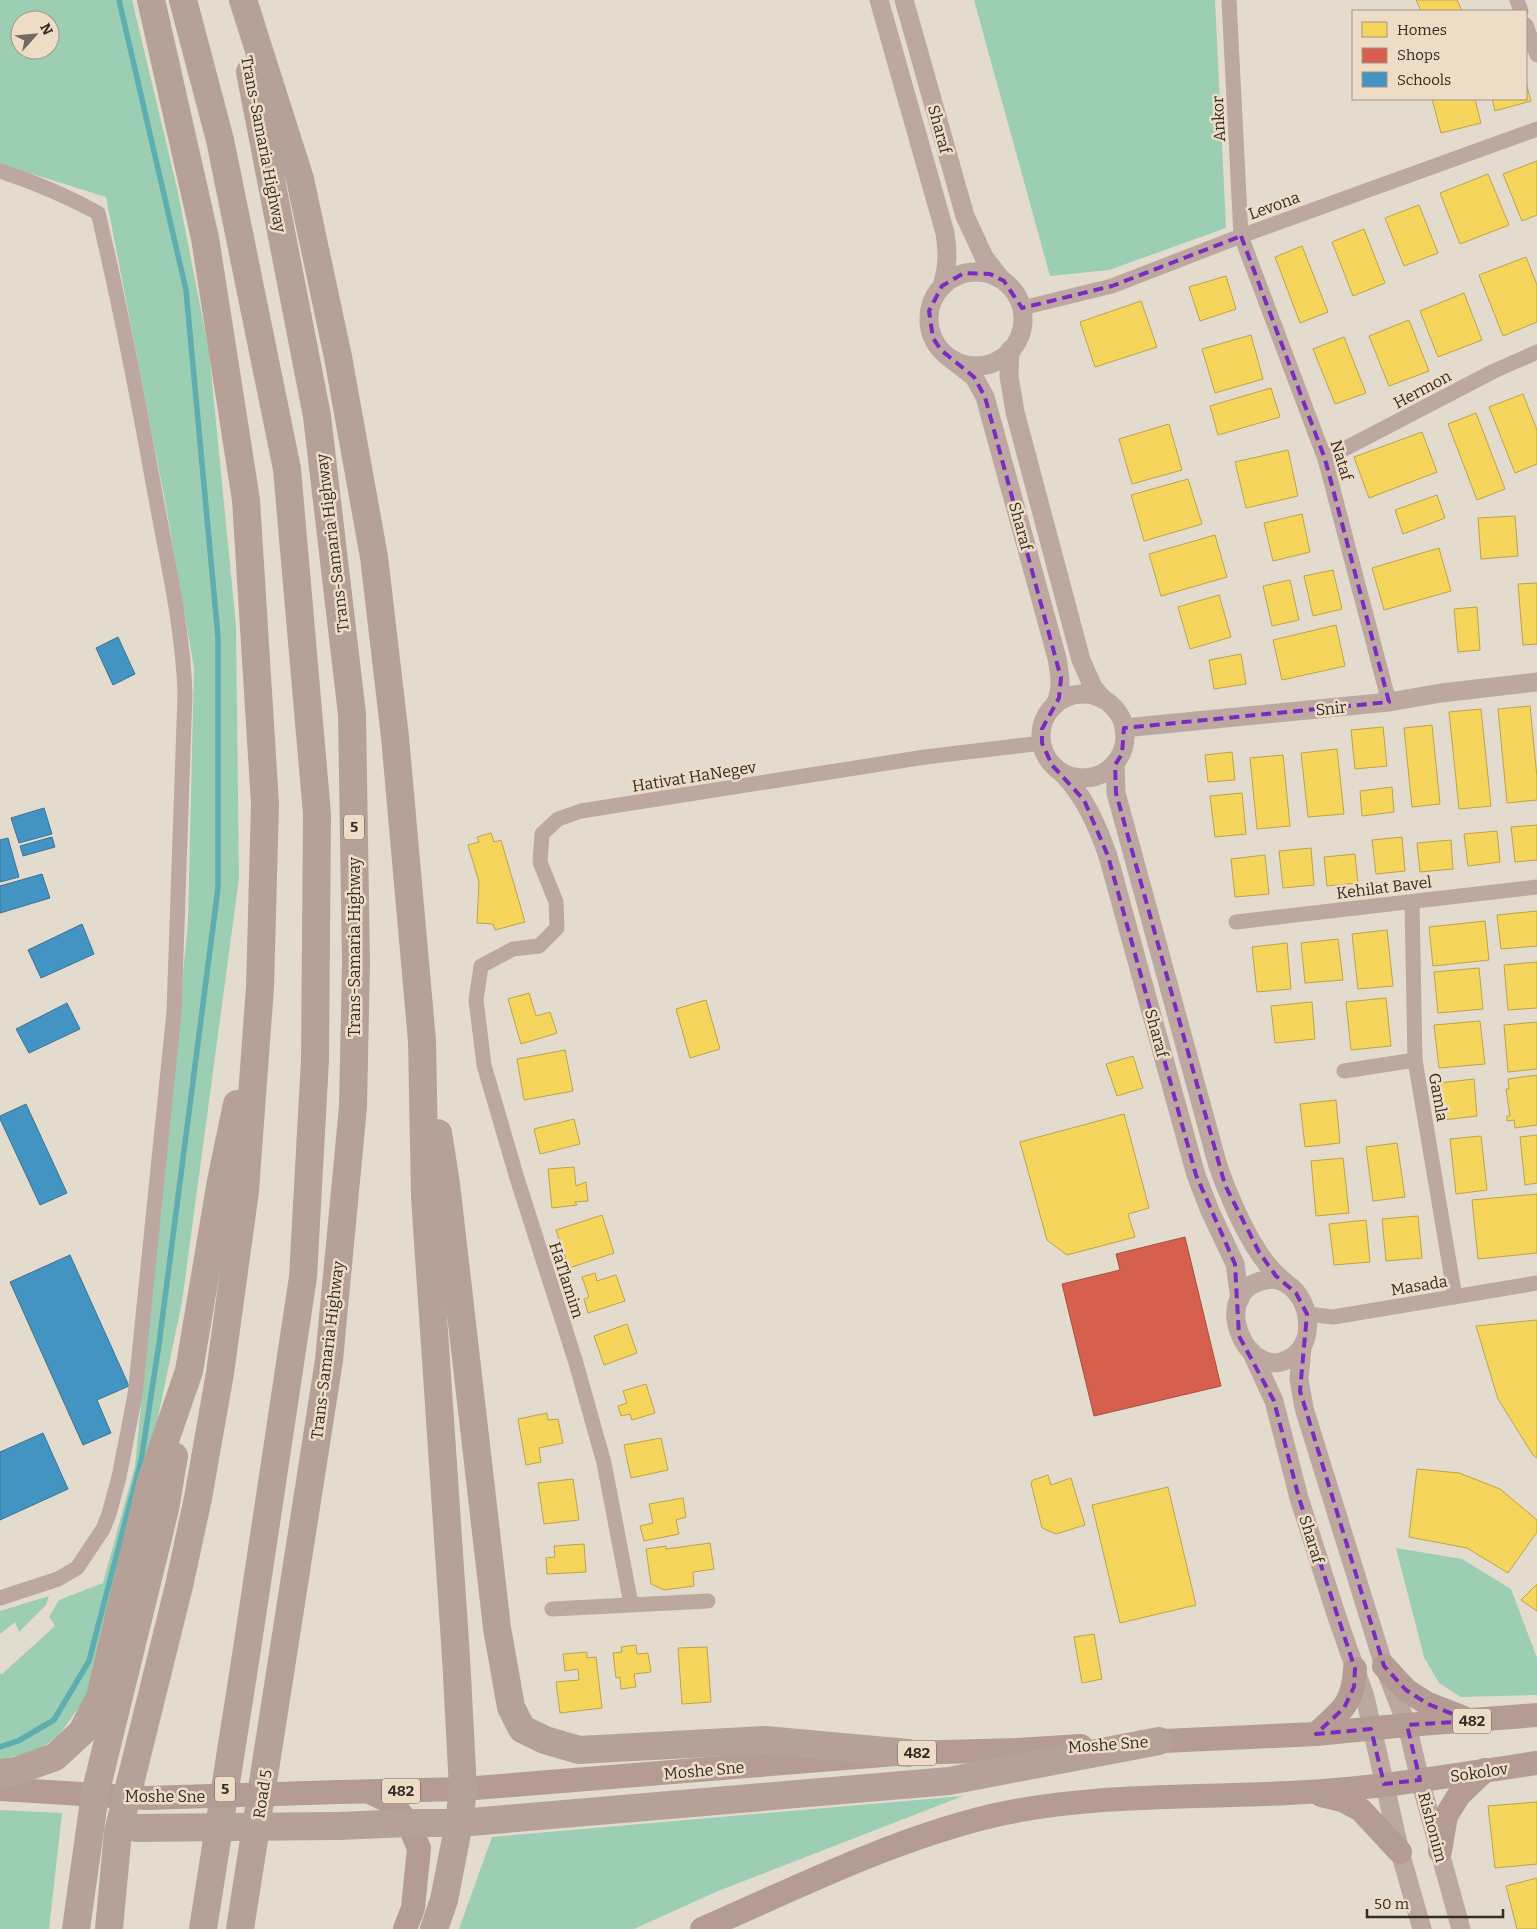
<svg xmlns="http://www.w3.org/2000/svg" width="1537" height="1929" font-family="Bitter,serif">
<style>
.green{fill:#9bceb2;fill-rule:evenodd}
.homes{fill:#f6d55c;stroke:#bca34b}
.shops{fill:#d6604d;stroke:#a55141}
.schools{fill:#4393c3;stroke:#3e7493}
.lines{fill:none;stroke-linecap:round;stroke-linejoin:round}
.stream{stroke:#5dadb1;stroke-width:5.5}
.minor{stroke:#bca7a1;stroke-width:15}
.tertiary{stroke:#bca7a1;stroke-width:19}
.primary{stroke:#b49c95;stroke-width:24}
.motorway{stroke:#b6a199;stroke-width:28}
.primary-bridge{stroke:#b49c95;stroke-width:24}
.motorway-bridge{stroke:#b6a199;stroke-width:28}
.marked{fill:none;stroke:#7b2cbf;stroke-width:4;stroke-dasharray:10 6;stroke-linejoin:round}
.labels{text-anchor:middle;stroke-width:5;stroke-linejoin:round;paint-order:stroke}
.shield{fill:#eddcc6;stroke:#6b6255;stroke-width:1}
.shield-label{font-size:15px;font-weight:bold;fill:#332d24}
.street-label{font-size:16px;fill:#332d24;stroke:#eddcc6}
</style>
<rect width="100%" height="100%" fill="#e4dbcf"/>
<g class="green">
<path d="M0 0H132L177 188 209 351 236 626 239 878 182 1302 150 1455 94 1667 85 1699 59 1735 46 1745 38 1750 0 1760V1673L2 1674 55 1626 49 1617 59 1600 103 1583 135 1466 188 922 194 668 165 501 106 197 0 164ZM20 20H50V50H20Z"/>
<path d="M974 0H1215L1226 228 1109 270 1050 276Z"/>
<path d="M1396 1548 1462 1559 1511 1589 1537 1658V1695L1461 1697 1439 1683 1424 1657Z"/>
<path d="M49 1596 46 1605 19 1632 15 1622 0 1634V1611Z"/>
<path d="M963 1796 718 1891 634 1929H459L492 1837Z"/>
<path d="M0 1810 62 1813 49 1929H0Z"/>
</g>
<g class="homes">
<path d="M1416 0H1457L1462 11H1421Z"/>
<path d="M1526 83 1531 101 1495 111 1492 99H1526Z"/>
<path d="M1432 99H1475L1481 123 1441 133Z"/>
<path d="M1537 161V215L1522 221 1503 174Z"/>
<path d="M1488 174 1509 225 1460 244 1440 193Z"/>
<path d="M1419 205 1438 253 1404 266 1385 218Z"/>
<path d="M1364 229 1385 283 1353 296 1332 242Z"/>
<path d="M1302 246 1328 312 1300 323 1275 257Z"/>
<path d="M1526 257 1537 285V322L1503 336 1479 275Z"/>
<path d="M1226 276 1236 309 1200 321 1189 287Z"/>
<path d="M1464 293 1482 340 1438 357 1420 311Z"/>
<path d="M1141 301 1157 347 1095 367 1080 322Z"/>
<path d="M1409 320 1429 371 1389 386 1369 336Z"/>
<path d="M1251 335 1263 379 1215 393 1202 349Z"/>
<path d="M1344 337 1366 393 1335 404 1313 349Z"/>
<path d="M1271 388 1280 417 1218 435 1210 406Z"/>
<path d="M1523 394 1537 430V464L1515 473 1489 407Z"/>
<path d="M1476 413 1505 489 1477 500 1448 424Z"/>
<path d="M1169 424 1182 470 1132 484 1119 439Z"/>
<path d="M1422 432 1437 472 1369 498 1354 457Z"/>
<path d="M1288 450 1298 496 1246 508 1235 462Z"/>
<path d="M1188 479 1202 524 1144 541 1131 495Z"/>
<path d="M1437 495 1445 518 1403 534 1395 510Z"/>
<path d="M1302 514 1310 552 1273 561 1264 523Z"/>
<path d="M1515 516 1518 556 1481 559 1478 518Z"/>
<path d="M1215 535 1227 577 1161 596 1149 554Z"/>
<path d="M1439 548 1451 591 1384 610 1372 568Z"/>
<path d="M1333 570 1342 609 1313 616 1304 576Z"/>
<path d="M1290 580 1299 620 1272 626 1263 586Z"/>
<path d="M1537 583V644L1523 645 1518 584Z"/>
<path d="M1219 595 1231 637 1190 649 1178 607Z"/>
<path d="M1477 607 1480 650 1458 652 1454 609Z"/>
<path d="M1336 625 1345 666 1282 680 1273 640Z"/>
<path d="M1241 654 1246 684 1214 689 1209 660Z"/>
<path d="M1530 706 1537 777V800L1507 803 1498 709Z"/>
<path d="M1481 709 1491 806 1459 809 1449 712Z"/>
<path d="M1432 725 1440 804 1412 807 1404 728Z"/>
<path d="M1383 727 1387 766 1355 769 1351 730Z"/>
<path d="M1337 749 1344 814 1308 817 1301 753Z"/>
<path d="M1232 752 1235 780 1208 782 1205 755Z"/>
<path d="M1283 755 1290 826 1257 829 1250 758Z"/>
<path d="M1392 787 1394 812 1362 816 1360 791Z"/>
<path d="M1242 793 1246 834 1215 837 1210 796Z"/>
<path d="M1537 825V860L1515 862 1511 827Z"/>
<path d="M1497 831 1500 862 1468 866 1464 834Z"/>
<path d="M491 833 494 842 501 840 525 922 495 930 493 924 477 923 479 882 468 845 479 842 477 837Z"/>
<path d="M1402 837 1405 871 1376 874 1372 840Z"/>
<path d="M1451 840 1453 869 1420 872 1417 843Z"/>
<path d="M1311 848 1314 885 1283 888 1279 851Z"/>
<path d="M1355 854 1358 883 1327 886 1324 857Z"/>
<path d="M1265 855 1269 894 1235 897 1231 859Z"/>
<path d="M1537 911V946L1501 949 1497 915Z"/>
<path d="M1485 921 1489 960 1433 966 1429 927Z"/>
<path d="M1387 930 1393 986 1358 989 1352 934Z"/>
<path d="M1338 939 1343 980 1305 983 1301 943Z"/>
<path d="M1287 943 1291 989 1257 992 1252 947Z"/>
<path d="M1537 962V1008L1508 1010 1504 965Z"/>
<path d="M1479 968 1483 1009 1438 1013 1434 972Z"/>
<path d="M529 993 536 1016 550 1012 557 1033 521 1044 508 999Z"/>
<path d="M1386 998 1391 1046 1351 1050 1346 1002Z"/>
<path d="M706 1000 720 1049 690 1058 676 1009Z"/>
<path d="M1312 1002 1315 1039 1275 1043 1271 1006Z"/>
<path d="M1480 1021 1485 1064 1439 1068 1434 1025Z"/>
<path d="M1537 1022V1069L1508 1072 1504 1025Z"/>
<path d="M565 1050 573 1091 524 1100 517 1059Z"/>
<path d="M1133 1056 1143 1088 1117 1096 1106 1064Z"/>
<path d="M1537 1075V1125L1515 1128 1514 1120 1507 1121V1116H1510L1506 1089H1509L1508 1079Z"/>
<path d="M1474 1079 1477 1116 1443 1120 1439 1083Z"/>
<path d="M1336 1100 1340 1143 1305 1147 1300 1104Z"/>
<path d="M1124 1114 1149 1208 1128 1214 1135 1237 1067 1255 1047 1240 1020 1142Z"/>
<path d="M574 1119 580 1144 540 1154 534 1129Z"/>
<path d="M1537 1135V1183L1525 1185 1520 1137Z"/>
<path d="M1481 1136 1487 1190 1456 1194 1450 1139Z"/>
<path d="M1397 1143 1405 1197 1373 1201 1366 1147Z"/>
<path d="M1343 1158 1349 1213 1316 1216 1311 1161Z"/>
<path d="M574 1167 576 1186 586 1182 588 1201 575 1202 577 1205 552 1208 548 1169Z"/>
<path d="M1537 1194V1253L1478 1259 1472 1200Z"/>
<path d="M602 1215 614 1253 569 1268 556 1230Z"/>
<path d="M1418 1216 1422 1258 1386 1261 1382 1219Z"/>
<path d="M1366 1220 1370 1262 1334 1265 1329 1224Z"/>
<path d="M595 1273 597 1281 616 1275 625 1301 588 1313 584 1299 589 1297 582 1277Z"/>
<path d="M1537 1320V1458L1533 1455 1498 1399 1476 1326Z"/>
<path d="M627 1324 637 1353 604 1365 594 1336Z"/>
<path d="M646 1384 655 1413 632 1420 630 1414 621 1416 618 1406 627 1403 623 1391Z"/>
<path d="M547 1413 548 1420 558 1419 563 1443 539 1448 541 1462 526 1465 518 1419Z"/>
<path d="M661 1438 668 1470 631 1478 624 1445Z"/>
<path d="M1417 1469 1459 1473 1500 1489 1537 1520V1532L1508 1573 1467 1548 1409 1537Z"/>
<path d="M1048 1475 1051 1485 1071 1478 1085 1525 1056 1534 1042 1528 1031 1483 1033 1480Z"/>
<path d="M573 1479 579 1520 544 1524 538 1483Z"/>
<path d="M1168 1487 1196 1605 1120 1623 1092 1505Z"/>
<path d="M683 1498 686 1517 676 1520 679 1534 644 1541 640 1526 653 1523 649 1504Z"/>
<path d="M710 1543 714 1569 693 1572 694 1586 664 1590 651 1584 646 1549 666 1546V1549Z"/>
<path d="M584 1544 586 1572 547 1574 546 1558 555 1557 554 1546Z"/>
<path d="M1537 1584V1611L1521 1600Z"/>
<path d="M1094 1634 1102 1679 1082 1683 1074 1637Z"/>
<path d="M636 1645 637 1654 648 1653 651 1672 634 1674 636 1687 621 1689 620 1677 616 1678 613 1653 622 1652 621 1647Z"/>
<path d="M707 1647 711 1702 682 1704 678 1648Z"/>
<path d="M587 1652V1658L596 1657 602 1708 560 1713 556 1682 579 1680 578 1669 565 1671 563 1654Z"/>
<path d="M1537 1802V1864L1495 1868 1488 1806Z"/>
<path d="M1537 1878V1929H1517L1506 1886Z"/>
</g>
<path class="shops" d="M1185 1237 1221 1386 1094 1416 1062 1284 1120 1270 1116 1254Z"/>
<g class="schools">
<path d="M118 637 135 674 113 685 96 648Z"/>
<path d="M44 808 52 834 19 843 11 818Z"/>
<path d="M52 837 55 847 23 856 20 846Z"/>
<path d="M8 838 19 877 0 882V840Z"/>
<path d="M42 874 50 898 0 913V886Z"/>
<path d="M82 924 94 954 41 978 28 950Z"/>
<path d="M67 1003 80 1029 29 1053 16 1029Z"/>
<path d="M26 1104 67 1193 40 1205 0 1119V1116Z"/>
<path d="M70 1255 129 1386 97 1400 111 1433 83 1445 10 1282Z"/>
<path d="M43 1433 68 1489 0 1520V1452Z"/>
</g>
<g class="lines">
<path class="stream" d="M0 1747 18 1741 54 1720 89 1661 141 1461 159 1344 218 888V637L186 290 119 0"/>
<g class="minor">
<path d="M1229 0 1241 236 1325 459 1389 702"/>
<path d="M1517 0 1521 11"/>
<path d="M1526 25 1537 55"/>
<path d="M0 171C34 182 67 196 98 213 121 308 139 404 156 499 168 564 183 629 185 694L174 1012 135 1395 119 1477 109 1514 103 1529 77 1568 58 1579 0 1598"/>
<path d="M1022 308 1112 286 1241 236 1537 129"/>
<path d="M1325 459 1494 371 1537 352"/>
<path d="M1412 902 1415 1060 1455 1297"/>
<path d="M1236 922 1537 887"/>
<path d="M1344 1071 1415 1060"/>
<path d="M1307 1314 1333 1317 1537 1283"/>
<path d="M631 1604 604 1463 576 1363 516 1175 484 1065 476 1000 481 966 513 949 539 946 557 928 556 902 540 862 542 834 558 819 581 811 925 757 1042 743"/>
<path d="M552 1609 708 1601"/>
</g>
<g class="tertiary">
<path d="M879 0 945 233C948 254 948 266 942 286"/>
<path d="M904 0 965 216 984 257 1001 279"/>
<circle cx="976" cy="319" r="47"/>
<path d="M1010 350 1009 376 1015 412 1081 660 1093 687 1103 699"/>
<path d="M951 359 974 377 985 397 1057 658C1060 675 1063 690 1054 706"/>
<circle cx="1083" cy="736" r="42"/>
<path d="M1124 728 1389 702 1441 693 1537 682"/>
<path d="M1115 765 1116 793 1218 1166C1231 1202 1254 1259 1285 1282"/>
<path d="M1062 773C1085 797 1097 825 1108 856L1196 1175 1210 1211 1235 1264 1240 1299"/>
<path d="M1274 1279C1277 1280 1282 1281 1285 1283 1308 1295 1316 1334 1297 1353 1250 1396 1199 1283 1274 1279Z"/>
<path d="M1302 1348 1299 1379 1304 1408 1384 1666 1407 1725 1420 1780 1461 1929"/>
<path d="M1251 1351 1274 1401 1299 1498 1336 1614 1365 1697 1400 1852 1422 1929"/>
</g>
<g class="primary">
<path d="M1384 1666 1406 1690 1428 1704 1464 1718"/>
<path d="M1316 1734C1341 1711 1353 1705 1355 1669"/>
<path d="M1142 1742 1316 1734 1407 1725 1537 1715"/>
<path d="M0 1789 146 1798"/>
<path d="M339 1792 463 1789 908 1753 1016 1750 1081 1746"/>
<path d="M370 1792 392 1803 408 1823 419 1848 413 1908 405 1929"/>
<path d="M1321 1795 1342 1800 1361 1810 1400 1852"/>
<path d="M1440 1851 1446 1816 1459 1795 1485 1770"/>
<path d="M702 1929C796 1888 887 1842 987 1817 1090 1792 1200 1799 1306 1792 1383 1788 1460 1774 1537 1763"/>
</g>
<g class="motorway">
<path d="M183 0 220 140 287 469 317 814 315 1060 303 1277 247 1649 203 1929"/>
<path d="M243 0 300 179 338 357 374 557 395 737 422 1041 425 1197 456 1657 463 1789 459 1823 444 1900 434 1929"/>
<path d="M438 1133 446 1184 497 1628 511 1707 522 1729 545 1740 579 1750 765 1740 908 1753"/>
<path d="M0 1773 16 1771 55 1757 82 1732 100 1697 151 1481 189 1371 221 1181 237 1104"/>
<path d="M338 1826 408 1823H459L949 1781 1159 1741"/>
<path d="M76 1929 95 1794 165 1509 174 1456"/>
<path d="M109 1929 118 1832 179 1586 198 1498 220 1373 245 1191 260 987 265 804 246 500 205 238 151 0"/>
<path d="M240 1929 329 1360 353 1107 356 963 352 714 317 416 250 72"/>
</g>
<path class="primary-bridge" d="M147 1798 339 1792"/>
<path class="motorway-bridge" d="M137 1828 338 1826"/>
</g>
<path class="marked" d="M1241 236 1325 459 1389 702 1124 728 1122 754 1115 765 1116 793 1225 1185 1259 1252 1276 1276 1296 1293 1307 1314 1300 1391 1384 1666 1406 1690 1428 1704 1470 1721 1407 1725 1420 1780 1384 1784 1371 1729 1316 1734 1344 1708 1354 1687 1355 1669 1299 1498 1274 1401 1239 1336 1235 1264 1196 1175 1108 856 1084 800 1052 765 1042 743V729L1059 698 1061 678 985 397 974 377 941 350 933 338 929 311 942 286 964 273 990 274 1004 281 1022 308 1112 286Z"/>
<g class="labels">
<g class="shield">
<rect x="344" y="814.5" width="20" height="25" rx="4"/>
<rect x="1453" y="1708.5" width="38" height="25" rx="4"/>
<rect x="898" y="1740.5" width="38" height="25" rx="4"/>
<rect x="215" y="1776.5" width="20" height="25" rx="4"/>
<rect x="382" y="1778.5" width="38" height="25" rx="4"/>
</g>
<g class="shield-label">
<text x="354" y="832">5</text>
<text x="1472" y="1726">482</text>
<text x="917" y="1758">482</text>
<text x="225" y="1794">5</text>
<text x="401" y="1796">482</text>
</g>
<g class="street-label">
<text transform="translate(1218 119) rotate(-93)" y="6">Ankor</text>
<text transform="translate(940 129) rotate(75)" y="6">Sharaf</text>
<text transform="translate(264 144) rotate(79)" y="6">Trans-Samaria Highway</text>
<text transform="translate(1274 205) rotate(-20)" y="6">Levona</text>
<text transform="translate(1422 389) rotate(-28)" y="6">Hermon</text>
<text transform="translate(1342 460) rotate(73)" y="6">Nataf</text>
<text transform="translate(1021 526) rotate(75)" y="6">Sharaf</text>
<text transform="translate(332 543) rotate(-97)" y="6">Trans-Samaria Highway</text>
<text transform="translate(1331 708) rotate(-6)" y="6">Snir</text>
<text transform="translate(694 776) rotate(-9)" y="6">Hativat HaNegev</text>
<text transform="translate(1384 887) rotate(-7)" y="6">Kehilat Bavel</text>
<text transform="translate(354 947) rotate(-90)" y="6">Trans-Samaria Highway</text>
<text transform="translate(1157 1033) rotate(75)" y="6">Sharaf</text>
<text transform="translate(1439 1097) rotate(80)" y="6">Gamla</text>
<text transform="translate(567 1280) rotate(72)" y="6">HaTlamim</text>
<text transform="translate(1419 1285) rotate(-9)" y="6">Masada</text>
<text transform="translate(327 1350) rotate(-83)" y="6">Trans-Samaria Highway</text>
<text transform="translate(1312 1539) rotate(73)" y="6">Sharaf</text>
<text transform="translate(1108 1744) rotate(-4)" y="6">Moshe Sne</text>
<text transform="translate(704 1770) rotate(-5)" y="6">Moshe Sne</text>
<text transform="translate(1479 1772) rotate(-8)" y="6">Sokolov</text>
<text transform="translate(262 1794) rotate(-81)" y="6">Road 5</text>
<text x="165" y="1802">Moshe Sne</text>
<text transform="translate(1433 1827) rotate(75)" y="6">Rishonim</text>
</g>
</g>
<rect x="1352" y="10" width="175" height="90" fill="#eddcc6" stroke="#a39685"/>
<rect x="1362" y="22" width="25" height="15" fill="#f6d55c" stroke="#a39685"/>
<text x="1397" y="35" font-size="15" fill="#332d24">Homes</text>
<rect x="1362" y="48" width="25" height="15" fill="#d6604d" stroke="#a39685"/>
<text x="1397" y="60" font-size="15" fill="#332d24">Shops</text>
<rect x="1362" y="72" width="25" height="15" fill="#4393c3" stroke="#a39685"/>
<text x="1397" y="85" font-size="15" fill="#332d24">Schools</text>
<g transform="translate(35 35) rotate(63)"><circle r="24" fill="#eddcc6" stroke="#a39685"/>
<path d="M0-4L9 19L0 12L-9 19Z" fill="#716a60"/>
<text y="-8" font-size="14" font-weight="bold" text-anchor="middle" fill="#332d24">N</text>
</g>
<path d="M1367 1909v8h136v-8" fill="none" stroke="#332d24" stroke-width="2.5"/>
<text x="1374" y="1909" font-size="15" fill="#332d24" stroke="#eddcc6" stroke-width="4" paint-order="stroke">50 m</text>
</svg>
